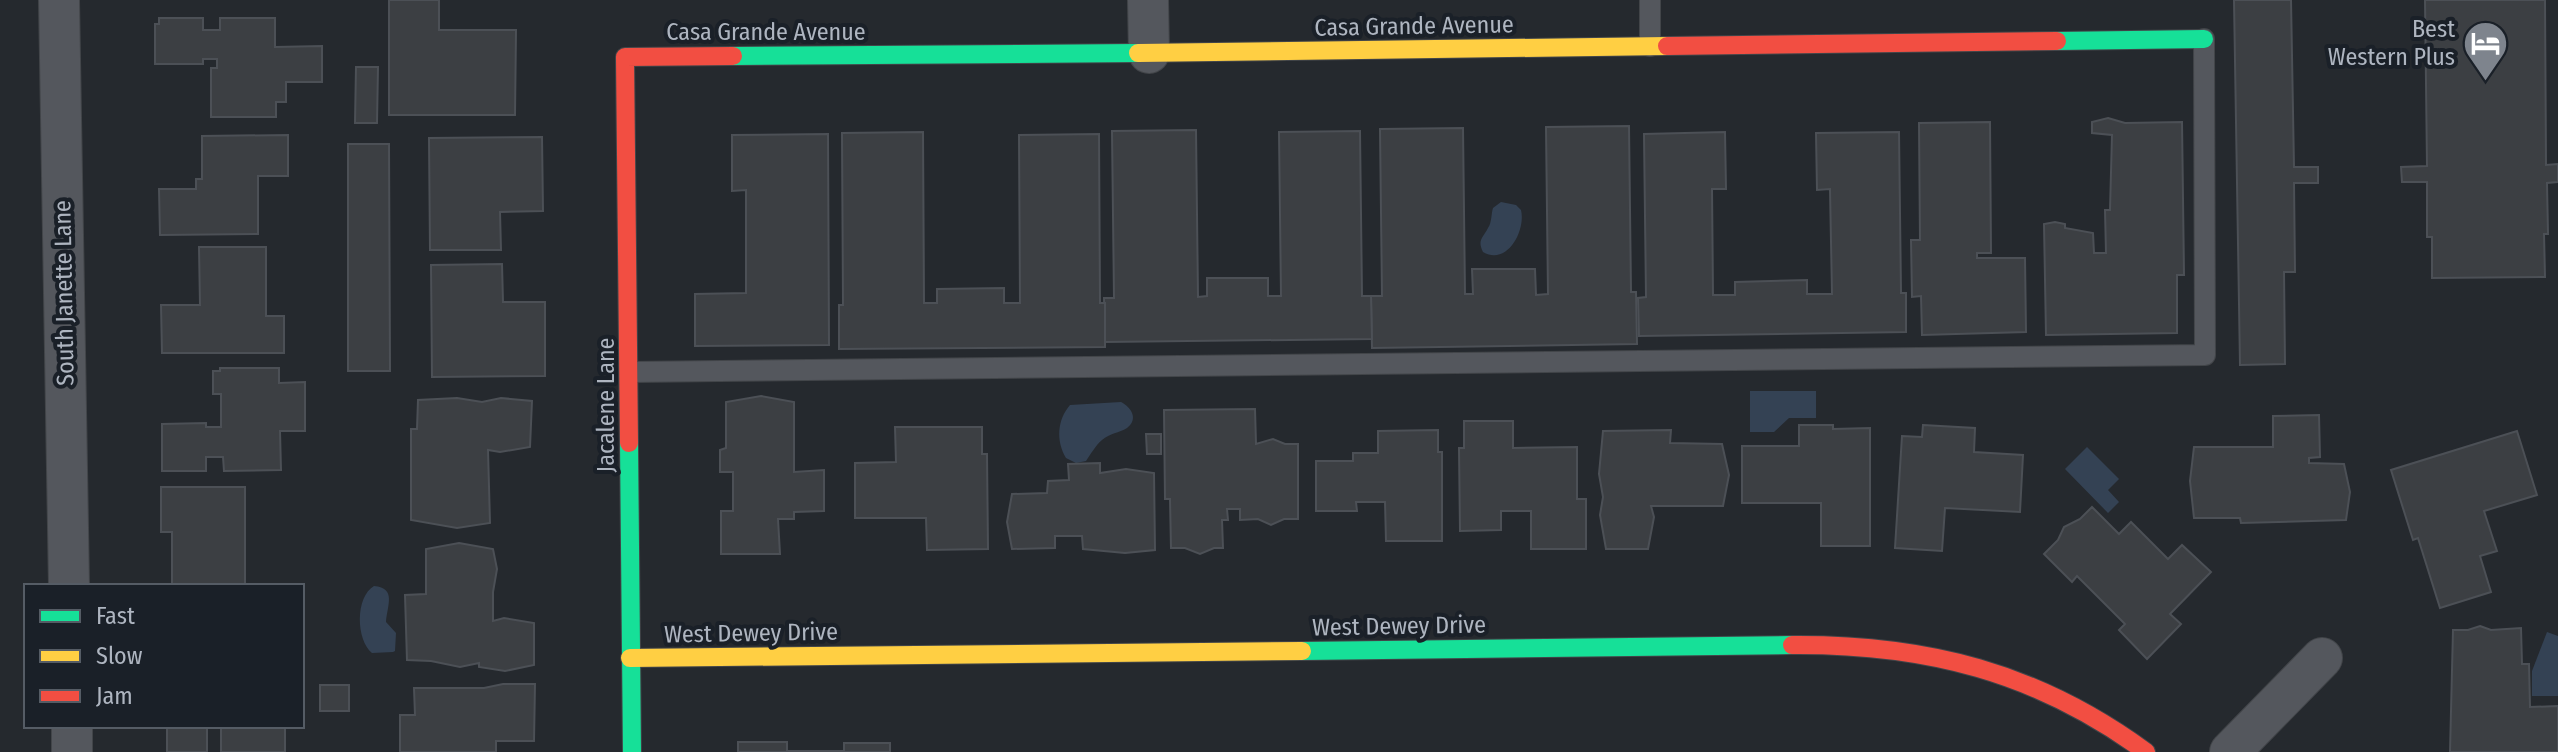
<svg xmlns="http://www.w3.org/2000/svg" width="2558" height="752" font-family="'Fira Sans Condensed',sans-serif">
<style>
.water{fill:#344254}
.building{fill:#3c3f43;stroke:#4c5056;stroke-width:2}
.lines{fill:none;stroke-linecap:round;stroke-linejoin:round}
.lane-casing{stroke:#424549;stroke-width:22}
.street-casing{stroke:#424549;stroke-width:42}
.fast-casing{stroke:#424549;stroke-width:20}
.slow-casing{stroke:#424549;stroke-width:20}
.jam-casing{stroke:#424549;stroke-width:20}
.lane{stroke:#54575d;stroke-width:20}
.street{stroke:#54575d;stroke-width:40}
.fast{stroke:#16e098;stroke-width:18}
.slow{stroke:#ffcf43;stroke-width:18}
.jam{stroke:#f24e42;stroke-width:18}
.labels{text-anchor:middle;stroke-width:8;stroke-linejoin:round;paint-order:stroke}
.street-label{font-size:24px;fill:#aeb5c0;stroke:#1a2028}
.poi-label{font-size:24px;fill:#aeb5c0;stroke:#1a2028;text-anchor:end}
</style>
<rect width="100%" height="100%" fill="#25292e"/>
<g class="water">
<path d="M1501 202 1516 205 1521 210C1526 231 1507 266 1483 252 1477 240 1483 238 1488 228 1492 222 1491 214 1493 208Z"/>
<path d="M1750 391H1816V418H1789L1774 432H1750Z"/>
<path d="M1121 402C1131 407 1139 419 1127 428 1119 433 1110 433 1102 440 1095 446 1091 454 1086 461L1076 463 1066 458C1056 441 1057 420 1070 405Z"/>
<path d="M2087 447 2119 479 2108 490 2119 502 2108 513 2065 469Z"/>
<path d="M374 586C397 588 387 606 386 622L396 633 395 651 393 652 372 653C356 640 355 597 374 586Z"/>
<path d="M2547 632 2558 636V696H2532V671Z"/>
</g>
<g class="building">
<path d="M389 0H439V30H516L515 115H389Z"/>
<path d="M2234 0H2291L2294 167H2318V183H2294L2295 272H2284L2285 364 2240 365Z"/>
<path d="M2425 0H2545L2546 165 2558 164V182L2547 183 2548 234H2544L2545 277 2432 278V237H2427V182H2402L2401 167 2427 166Z"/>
<path d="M159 18H203V30H220V18H275V47L322 46V82H286V102H276V117H211V68H217V59H203V64H155V24H159Z"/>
<path d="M356 67H378L377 123H355Z"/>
<path d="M2108 118 2125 123 2182 122 2184 275H2177V333L2046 335 2044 224 2055 222 2065 224V228L2093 233 2094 253H2106L2105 210H2110L2112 135 2092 133V122Z"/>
<path d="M1990 122 1991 253H1977V258H2025L2026 332 1922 335 1921 296 1912 297 1911 240H1920L1919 123Z"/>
<path d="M1629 126 1631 292H1636L1637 344 1372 348 1371 296H1382L1380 129 1463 128 1465 294H1473L1472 269H1535L1536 295 1548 294 1546 127Z"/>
<path d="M1196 130 1198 297 1207 296V278H1268V296H1281L1279 132 1360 131 1362 296H1371L1372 339 1105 342 1104 298H1114L1112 131Z"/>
<path d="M923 132 924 303H937V289L1004 288V303H1020L1019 135 1099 134 1100 303H1105V347L839 349V305H843L842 133Z"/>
<path d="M1725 132 1726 189H1712L1713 295H1735V282L1807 280V294H1832L1830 189 1817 190 1816 133 1899 132 1901 293H1906V332L1639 336 1638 298 1646 297 1644 134Z"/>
<path d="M828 134 829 345 695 346V294L746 293V190L732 191V135Z"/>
<path d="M288 135V176H258V234L160 235 159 189H196V179H202V136Z"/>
<path d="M542 137 543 211 500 212 501 250H430L429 138Z"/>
<path d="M348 144H389L390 371H348Z"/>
<path d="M199 247H266V316H284V353H162L161 305H200Z"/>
<path d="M502 264 503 302H545V376L432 377 431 265Z"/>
<path d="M220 368H279V383L305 382V431H280L281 470 224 471 223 457H206V471H162V424L206 423V427H221V394H213V371H220Z"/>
<path d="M761 396 794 402V472L824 470V511L794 512V519H778L780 554H721V511H733V472H720V450L726 448V402Z"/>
<path d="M457 398 482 402 501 398 532 401 530 447 500 452 488 450 490 523 457 528 411 520V429H417L418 400Z"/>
<path d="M1255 409 1256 444 1273 439 1285 444H1298V519H1284L1271 525 1258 519 1240 520V509H1227L1228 520H1222L1223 548H1214L1200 554 1185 548H1171L1170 499H1165L1164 410Z"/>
<path d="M2319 415 2320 457 2309 458V463L2344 464 2350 492 2346 520 2241 523 2240 518H2194L2190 481 2194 447H2273V416Z"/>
<path d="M1464 421H1513V448L1577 447V499H1586V549H1531V511H1501V530L1460 531 1459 448H1464Z"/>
<path d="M1799 425H1833V429L1870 428V546H1821V503H1742V446H1799Z"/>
<path d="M1923 425 1975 428 1974 452 2023 455 2020 512 1945 508 1942 551 1895 548 1902 436 1922 437Z"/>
<path d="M895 427H982V454H987L988 549 927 550 926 518H855V463L896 462Z"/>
<path d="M1438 430V452H1442V541H1386L1385 502H1356L1357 511H1316V461H1353V453H1378V431Z"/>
<path d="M1671 430 1670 443 1722 444 1729 475 1723 506H1651L1654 517 1648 549H1606L1600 515 1603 497 1599 474 1603 431Z"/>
<path d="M2517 431 2537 495 2484 511 2497 551 2480 556 2491 592 2440 608 2418 538 2413 540 2391 470Z"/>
<path d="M1146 434H1161V454H1147Z"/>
<path d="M1100 463V473L1126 469 1154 473 1155 550 1125 553 1083 549 1082 536H1055V548L1012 549 1007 522 1012 494 1047 493 1048 481 1069 480 1068 464Z"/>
<path d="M161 487H245V586H172V532H161Z"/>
<path d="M2092 507 2119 534 2131 522 2168 559 2182 545 2211 572 2170 614 2181 624 2147 659 2119 630 2125 624 2077 576 2072 582 2044 554 2058 540 2064 527 2080 519Z"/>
<path d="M459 543 493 549 497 569 493 592V621L504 618 534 623V665L505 671 479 667V663L460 667 431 661 407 660 405 595 426 594V549Z"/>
<path d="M2480 626 2491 630 2521 628 2522 664H2529L2530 707 2558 706V752H2450L2453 630H2468Z"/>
<path d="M503 684H535L534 741H496V752H400V715H415L414 688H484Z"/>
<rect x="320" y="685" width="29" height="26"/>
<rect x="167" y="726" width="40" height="26"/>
<rect x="221" y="726" width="64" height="26"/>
<path d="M738 742H787V751H844V743H890V752H738Z"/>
</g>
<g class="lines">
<defs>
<g id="lane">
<path d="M1650 0V46"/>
<path d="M630 372 2205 355 2204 39"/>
</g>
<g id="street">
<path d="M59 0 69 586"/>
<path d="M1148 0 1149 53"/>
<path d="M72 726V752"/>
<path d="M2230 752 2322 658"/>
</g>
<g id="fast">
<path d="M2057 41 2204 39"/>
<path d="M733 56 1138 53"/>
<path d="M629 443 632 752"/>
<path d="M1302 651 1792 645"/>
</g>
<g id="slow">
<path d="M1138 53 1667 46"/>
<path d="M630 658 1302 651"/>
</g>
<g id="jam">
<path d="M1667 46 2057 41"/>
<path d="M629 443 625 57 733 56"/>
<path d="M1792 645C1926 644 2037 672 2146 752"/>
</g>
</defs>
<use href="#lane" class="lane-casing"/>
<use href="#street" class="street-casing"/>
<use href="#fast" class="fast-casing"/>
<use href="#slow" class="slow-casing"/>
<use href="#jam" class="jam-casing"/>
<use href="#lane" class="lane"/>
<use href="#street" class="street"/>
<use href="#fast" class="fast"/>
<use href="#slow" class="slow"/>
<use href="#jam" class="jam"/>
</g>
<defs>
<symbol id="hotel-pin" viewBox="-11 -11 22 30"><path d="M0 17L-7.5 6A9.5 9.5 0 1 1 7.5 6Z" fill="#7e848d" stroke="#1a2028"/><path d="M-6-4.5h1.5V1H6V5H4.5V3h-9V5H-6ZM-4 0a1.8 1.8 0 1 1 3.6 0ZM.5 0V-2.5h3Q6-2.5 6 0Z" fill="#fff"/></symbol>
</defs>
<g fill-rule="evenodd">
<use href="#hotel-pin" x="2460" y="18" width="51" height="69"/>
</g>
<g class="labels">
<g class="street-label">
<text transform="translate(1414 26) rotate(-1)" y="8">Casa Grande Avenue</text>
<text x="766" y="40">Casa Grande Avenue</text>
<text transform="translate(64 293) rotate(-91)" y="8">South Janette Lane</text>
<text transform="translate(606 405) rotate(-90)" y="8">Jacalene Lane</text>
<text transform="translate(1399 626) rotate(-1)" y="8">West Dewey Drive</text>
<text transform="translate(751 633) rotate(-1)" y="8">West Dewey Drive</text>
</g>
<g class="poi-label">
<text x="2455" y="37">Best<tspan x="2455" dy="28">Western Plus</tspan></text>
</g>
</g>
<rect x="24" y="584" width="280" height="144" fill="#1a2028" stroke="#555c65" stroke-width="2"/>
<rect x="40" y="610" width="40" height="12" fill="#16e098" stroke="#555c65" stroke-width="2"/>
<text x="96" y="624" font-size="24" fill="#aeb5c0">Fast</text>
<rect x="40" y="650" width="40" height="12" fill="#ffcf43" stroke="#555c65" stroke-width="2"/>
<text x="96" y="664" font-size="24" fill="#aeb5c0">Slow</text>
<rect x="40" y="690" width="40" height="12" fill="#f24e42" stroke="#555c65" stroke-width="2"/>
<text x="96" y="704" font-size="24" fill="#aeb5c0">Jam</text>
</svg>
